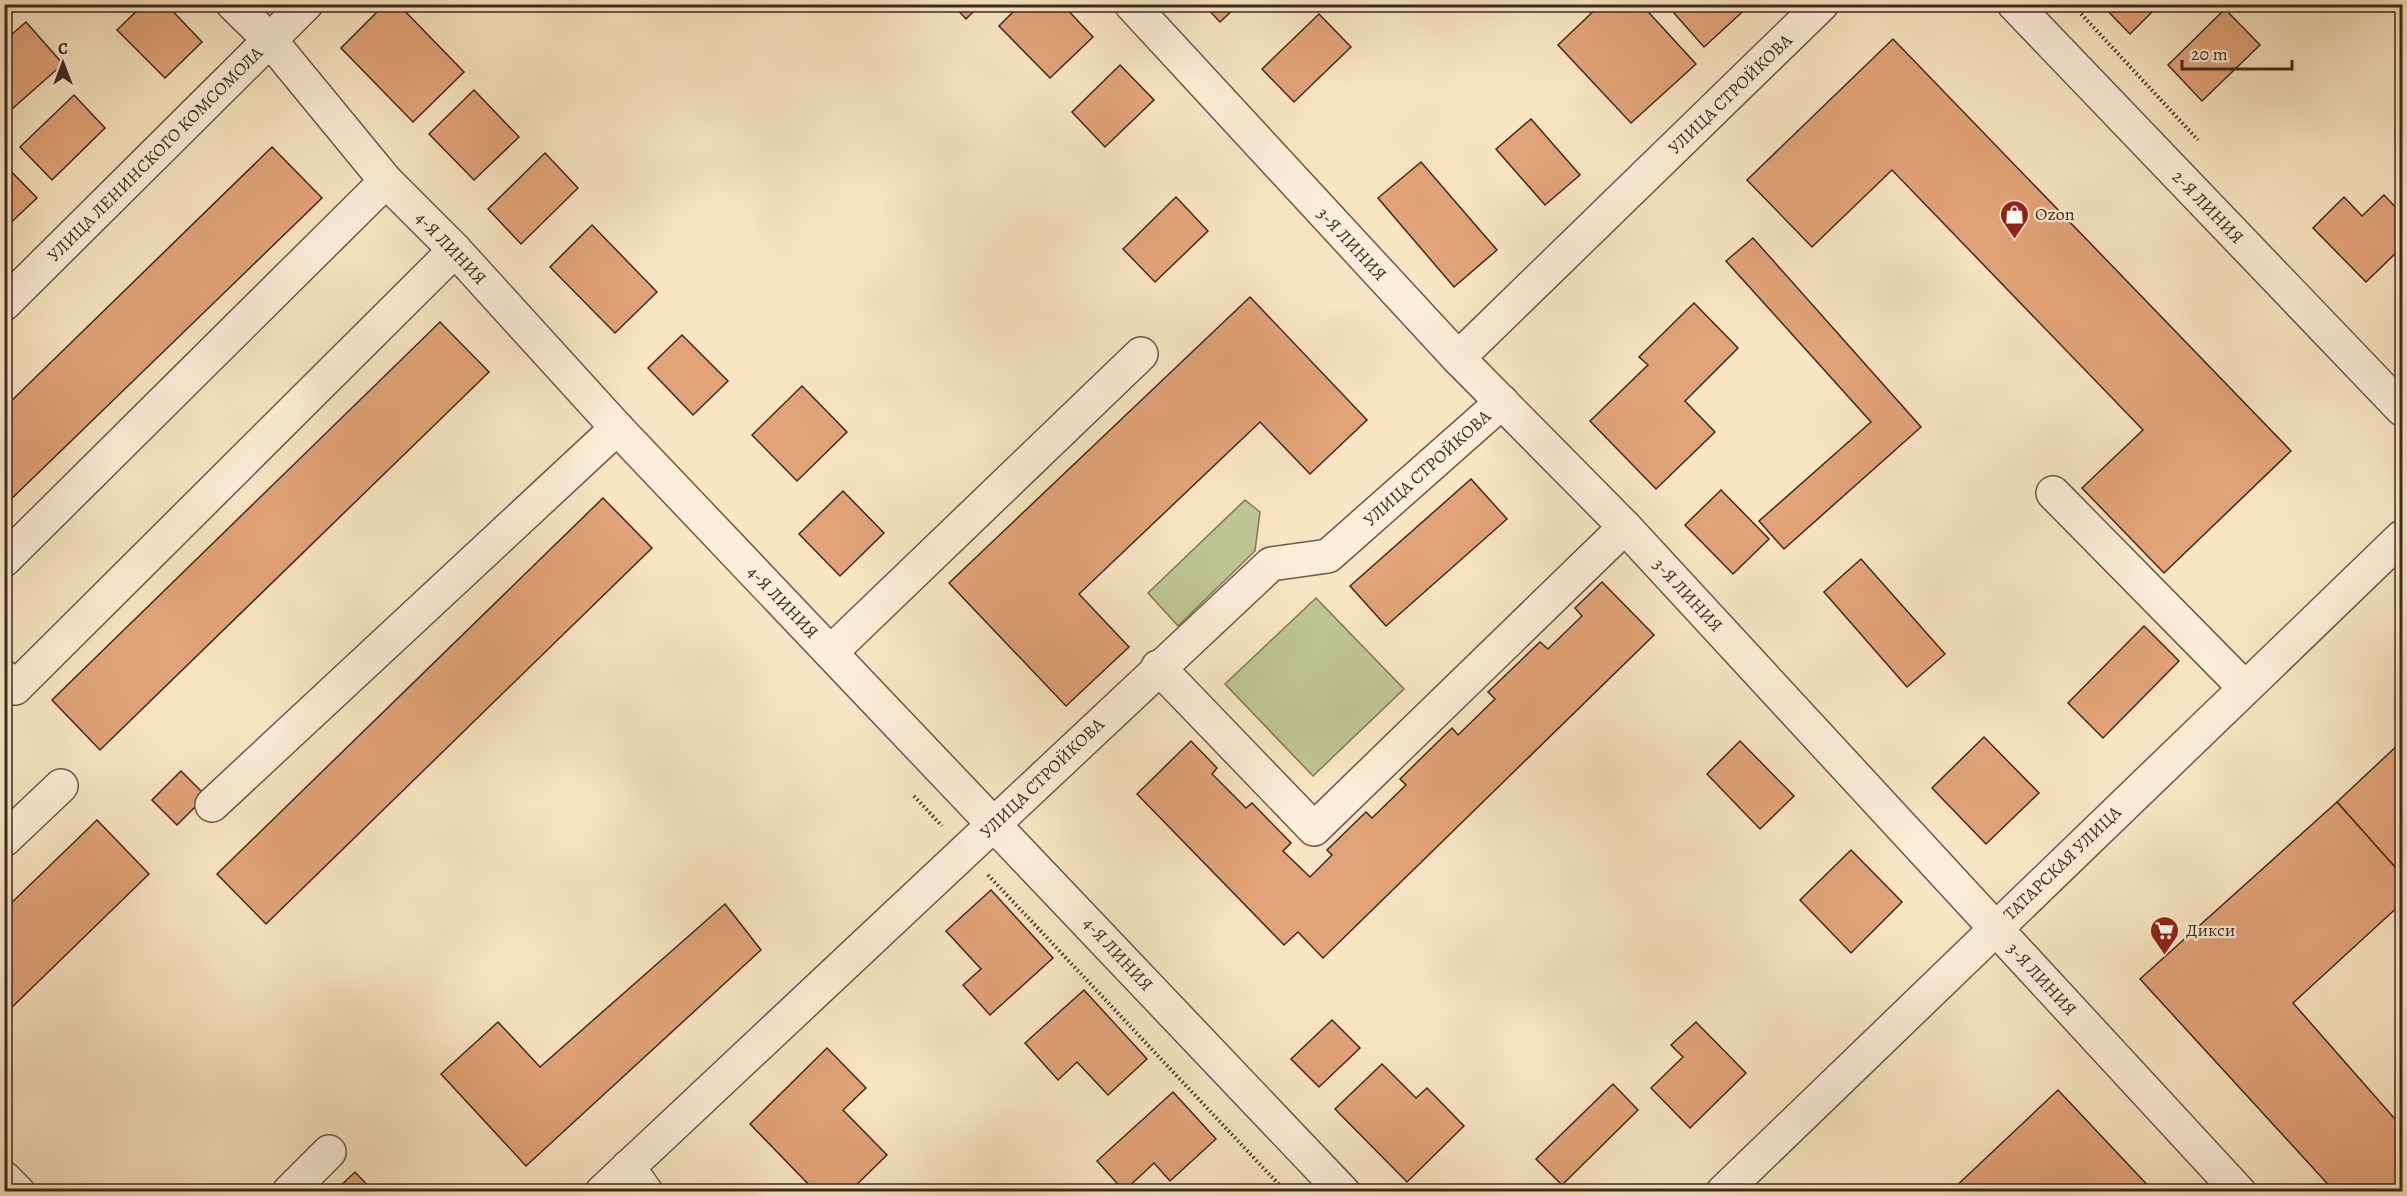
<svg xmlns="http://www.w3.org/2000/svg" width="2407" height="1196" font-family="Alegreya,serif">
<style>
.green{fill:#bec594;stroke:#7e775a;stroke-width:1.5}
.building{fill:#e3a379;stroke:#3e2920;stroke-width:1.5}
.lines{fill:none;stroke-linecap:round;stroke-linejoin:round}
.minor-casing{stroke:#6d5849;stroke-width:36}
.path{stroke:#3e2920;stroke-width:4;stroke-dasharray:1.5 3;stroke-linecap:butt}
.minor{stroke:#fbeed8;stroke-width:33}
.labels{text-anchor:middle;stroke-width:4.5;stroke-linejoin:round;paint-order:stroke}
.street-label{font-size:18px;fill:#3e2920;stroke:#fbeed8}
.poi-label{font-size:18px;fill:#3e2920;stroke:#fbeed8;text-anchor:start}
</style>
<rect width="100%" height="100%" fill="#f9e5c3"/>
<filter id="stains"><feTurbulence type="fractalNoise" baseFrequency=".00333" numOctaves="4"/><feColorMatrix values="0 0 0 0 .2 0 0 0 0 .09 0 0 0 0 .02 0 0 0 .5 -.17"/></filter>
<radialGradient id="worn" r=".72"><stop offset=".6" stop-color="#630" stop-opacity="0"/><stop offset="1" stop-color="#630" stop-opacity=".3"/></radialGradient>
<g class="green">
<path d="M1245 500 1260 512 1255 551 1178 626 1148 593Z"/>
<path d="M1316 598 1404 689 1313 776 1225 684Z"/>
</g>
<g class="building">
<path d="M144 4H166L202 42 165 78 117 30Z"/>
<path d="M385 4H398L464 72 413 122 341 48Z"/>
<path d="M952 4H981L966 19Z"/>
<path d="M1021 4H1062L1093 37 1050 78 999 26Z"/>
<path d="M1203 4H1239L1220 22Z"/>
<path d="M1601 4H1641L1696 64 1631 123 1558 45Z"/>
<path d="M1666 4H1751L1704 47Z"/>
<path d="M2101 4H2160L2130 34Z"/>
<path d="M2225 9 2260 45 2202 101 2168 65Z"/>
<path d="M1319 14 1351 47 1294 102 1262 69Z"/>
<path d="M26 22 63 64 12 109 4 101V41Z"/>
<path d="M1893 39 2291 451 2164 573 2082 488 2143 430 1892 170 1812 247 1747 180Z"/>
<path d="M1120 65 1154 100 1105 147 1072 112Z"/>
<path d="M474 90 519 137 474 180 429 134Z"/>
<path d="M74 95 105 128 52 180 20 147Z"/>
<path d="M1531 119 1580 175 1545 205 1496 149Z"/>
<path d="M272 147 322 198 4 506V408Z"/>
<path d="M545 153 578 188 521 244 488 209Z"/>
<path d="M1421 162 1497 250 1454 287 1378 198Z"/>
<path d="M4 164 37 198 4 229Z"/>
<path d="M2384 195 2402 214V247L2366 282 2313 228 2344 197 2362 216Z"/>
<path d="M1176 197 1208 231 1155 282 1123 249Z"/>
<path d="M592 225 657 292 615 333 550 267Z"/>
<path d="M1753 238 1921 427 1784 549 1759 521 1871 422 1726 261Z"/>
<path d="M1250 297 1367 420 1310 474 1260 422 1079 594 1129 647 1066 706 949 583Z"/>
<path d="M1694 303 1738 348 1685 401 1715 432 1656 489 1590 421 1648 365 1639 357Z"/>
<path d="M440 322 489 372 100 750 52 700Z"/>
<path d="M682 335 728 381 693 415 648 368Z"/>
<path d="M802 386 847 432 797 481 752 435Z"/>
<path d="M1471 479 1507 519 1386 626 1350 586Z"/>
<path d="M1721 490 1769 539 1733 574 1685 525Z"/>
<path d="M843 491 884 533 840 576 799 534Z"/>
<path d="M603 498 652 548 266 924 217 874Z"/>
<path d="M1861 559 1945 654 1907 687 1824 592Z"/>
<path d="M1602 582 1654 635 1323 958 1298 932 1284 945 1137 794 1191 741 1217 768 1212 774 1246 808 1252 803 1291 843 1283 851 1310 877 1332 855 1327 850 1366 812 1372 818 1406 785 1400 779 1452 728 1458 735 1495 699 1488 692 1540 642 1548 649 1582 616 1575 608Z"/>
<path d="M2144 626 2179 661 2103 738 2068 703Z"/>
<path d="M1984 737 2039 793 1986 844 1932 788Z"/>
<path d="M1740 741 1794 796 1760 829 1707 774Z"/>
<path d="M2402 741V875L2337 802Z"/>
<path d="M181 771 206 796 177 825 152 800Z"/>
<path d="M2337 802 2402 875V903L2293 1003 2402 1127V1192H2335L2140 979Z"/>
<path d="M97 820 149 874 4 1015V910Z"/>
<path d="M1851 850 1902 902 1851 953 1800 900Z"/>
<path d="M991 890 1053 958 990 1015 963 985 981 969 946 931Z"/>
<path d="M725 904 761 950 526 1166 441 1074 498 1022 540 1067Z"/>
<path d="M1084 990 1147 1059 1108 1095 1077 1062 1058 1080 1025 1043Z"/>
<path d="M1332 1020 1360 1048 1319 1087 1291 1059Z"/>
<path d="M1696 1022 1746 1073 1690 1128 1651 1088 1683 1057 1671 1045Z"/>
<path d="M827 1048 866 1088 843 1110 887 1155 849 1192H816L750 1124Z"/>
<path d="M1382 1064 1416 1098 1427 1088 1464 1126 1407 1182 1335 1109Z"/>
<path d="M1613 1084 1638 1110 1562 1185 1536 1159Z"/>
<path d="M2058 1090 2154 1192H1950Z"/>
<path d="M1173 1092 1216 1139 1170 1181 1154 1163 1124 1191 1097 1161Z"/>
<path d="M355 1172 374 1192H334Z"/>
</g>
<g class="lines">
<defs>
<g id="minor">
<path d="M233 4 270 40 386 181 455 250 617 428 1343 1192"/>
<path d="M1131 4 1458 358 1625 527 2239 1192"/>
<path d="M2014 4 2402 409"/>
<path d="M4 304 306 4"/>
<path d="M1458 358 1822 4"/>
<path d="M2053 493 2245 688"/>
<path d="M4 560 386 181"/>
<path d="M831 652 1141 354"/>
<path d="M1158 667 1314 829 1625 527"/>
<path d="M4 677 15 688 455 250"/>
<path d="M212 805 617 428"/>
<path d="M4 840 61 786"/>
<path d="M628 1167 646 1192"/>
<path d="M4 1178 18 1192"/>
<path d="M289 1192 329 1152"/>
<path d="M602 1192 1271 564 1328 556 1502 402"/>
<path d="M1723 1192 2402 537"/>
</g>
</defs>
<use href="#minor" class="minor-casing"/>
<g class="path">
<path d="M2072 4 2198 140"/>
<path d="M914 796 942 826"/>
<path d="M988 875 1286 1192"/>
</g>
<use href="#minor" class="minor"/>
</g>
<defs>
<symbol id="shop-pin" viewBox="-11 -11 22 30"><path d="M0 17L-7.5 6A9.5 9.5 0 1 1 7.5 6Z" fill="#8f2418" stroke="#fbeed8"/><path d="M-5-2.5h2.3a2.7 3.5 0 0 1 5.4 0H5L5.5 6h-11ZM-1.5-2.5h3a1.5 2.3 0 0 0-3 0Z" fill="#fff"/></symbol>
<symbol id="supermarket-pin" viewBox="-11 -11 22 30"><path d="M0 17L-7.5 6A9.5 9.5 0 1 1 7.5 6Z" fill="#8f2418" stroke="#fbeed8"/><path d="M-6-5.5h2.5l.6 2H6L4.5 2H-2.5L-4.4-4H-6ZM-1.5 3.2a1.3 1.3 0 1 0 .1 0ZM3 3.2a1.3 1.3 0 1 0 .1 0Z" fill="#fff"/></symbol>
</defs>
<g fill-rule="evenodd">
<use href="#shop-pin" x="1998" y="198" width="33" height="45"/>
<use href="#supermarket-pin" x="2148" y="914" width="33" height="45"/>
</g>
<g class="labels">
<g class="street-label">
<text transform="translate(1730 94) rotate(-44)" y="6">УЛИЦА СТРОЙКОВА</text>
<text transform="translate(155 154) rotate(-45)" y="6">УЛИЦА ЛЕНИНСКОГО КОМСОМОЛА</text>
<text transform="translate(2208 207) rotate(46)" y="6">2-Я ЛИНИЯ</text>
<text transform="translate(1352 244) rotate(47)" y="6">3-Я ЛИНИЯ</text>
<text transform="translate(451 248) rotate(46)" y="6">4-Я ЛИНИЯ</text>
<text transform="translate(1427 468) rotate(-42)" y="6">УЛИЦА СТРОЙКОВА</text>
<text transform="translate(1688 595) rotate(47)" y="6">3-Я ЛИНИЯ</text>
<text transform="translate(783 602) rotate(46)" y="6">4-Я ЛИНИЯ</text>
<text transform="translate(1042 778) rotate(-44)" y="6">УЛИЦА СТРОЙКОВА</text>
<text transform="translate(2062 863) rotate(-44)" y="6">ТАТАРСКАЯ УЛИЦА</text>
<text transform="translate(1118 954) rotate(47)" y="6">4-Я ЛИНИЯ</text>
<text transform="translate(2042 979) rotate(47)" y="6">3-Я ЛИНИЯ</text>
</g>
<g class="poi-label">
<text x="2035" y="220">Ozon</text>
<text x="2186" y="936">Дикси</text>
</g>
</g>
<rect width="2407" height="1196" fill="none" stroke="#f9e5c3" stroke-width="24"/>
<rect x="6" y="6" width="2395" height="1184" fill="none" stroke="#3e2920" stroke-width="3"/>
<rect x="12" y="12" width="2383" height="1172" fill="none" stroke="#3e2920" stroke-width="1.5"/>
<g transform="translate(63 63)" stroke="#fbeed8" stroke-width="4.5" paint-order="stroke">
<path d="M0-4.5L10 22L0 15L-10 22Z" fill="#3e2920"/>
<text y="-9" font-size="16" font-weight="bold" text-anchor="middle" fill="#3e2920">С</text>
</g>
<path d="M2182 60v9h110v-9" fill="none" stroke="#3e2920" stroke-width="3"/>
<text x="2191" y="60" font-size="18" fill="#3e2920" stroke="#fbeed8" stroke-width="4.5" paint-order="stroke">20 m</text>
<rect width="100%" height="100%" filter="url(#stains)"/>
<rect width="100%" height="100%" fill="url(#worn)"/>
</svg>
